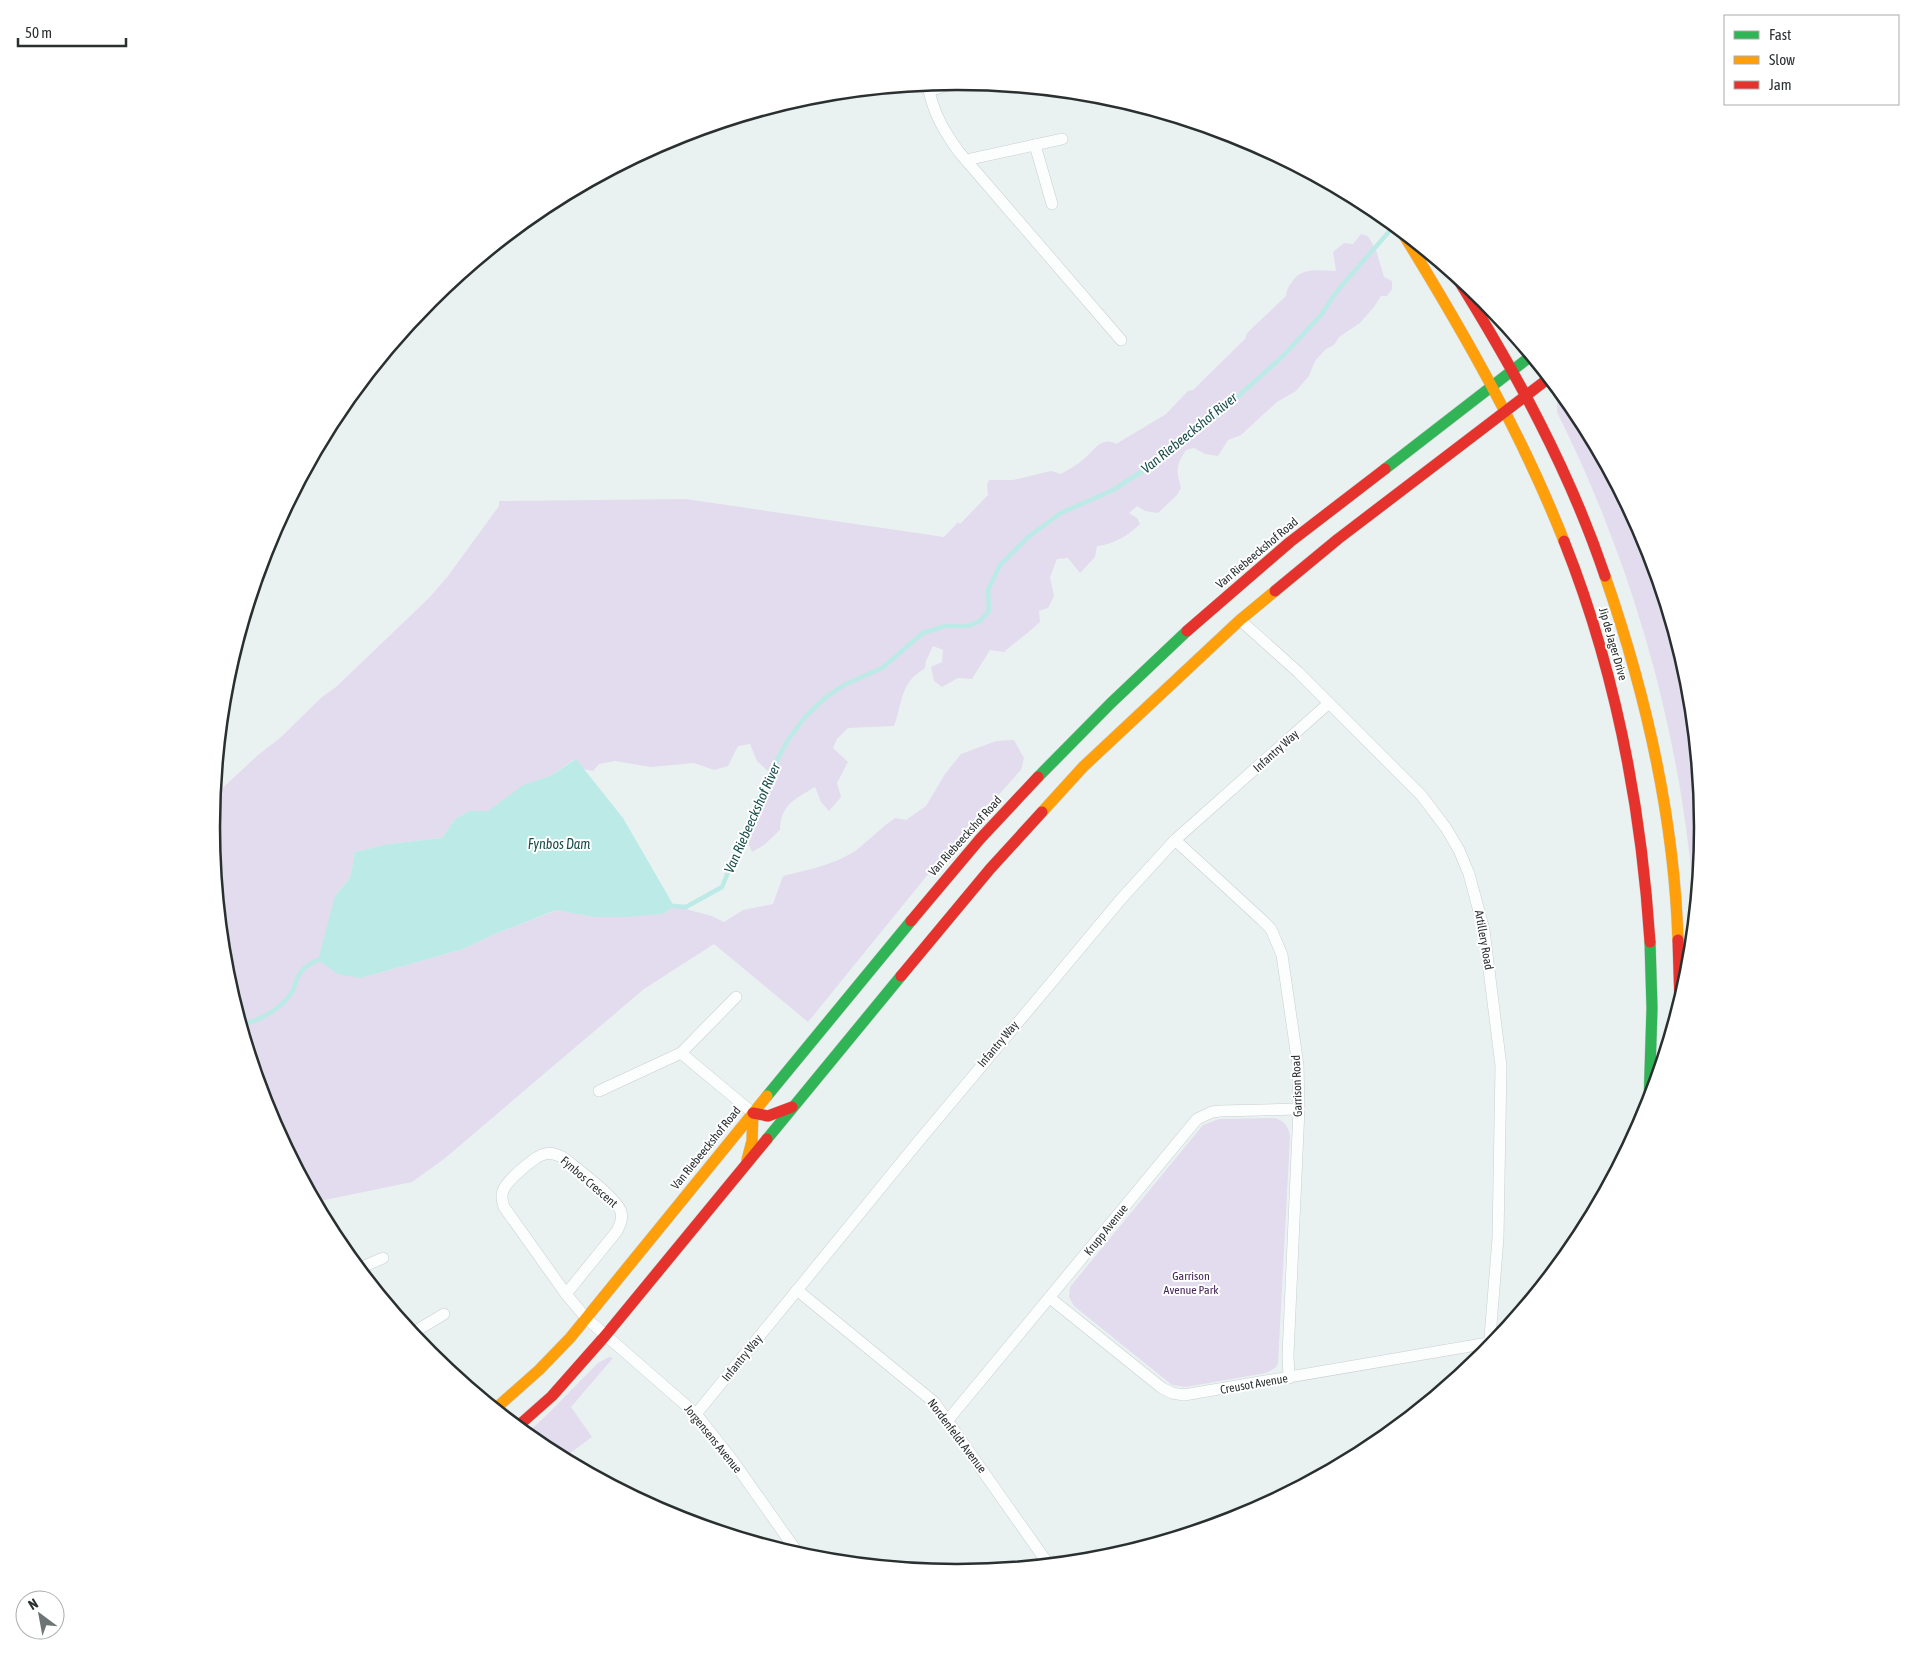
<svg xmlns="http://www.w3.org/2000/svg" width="1914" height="1655" font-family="'Asap Condensed',sans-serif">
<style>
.green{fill:#e3dcee}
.water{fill:#bceae6}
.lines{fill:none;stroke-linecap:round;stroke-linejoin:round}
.stream{stroke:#bceae6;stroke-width:4.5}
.street-casing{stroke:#c9cfcf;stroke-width:12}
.fast-casing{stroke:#c9cfcf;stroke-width:12}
.slow-casing{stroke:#c9cfcf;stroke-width:12}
.jam-casing{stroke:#c9cfcf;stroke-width:12}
.street{stroke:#fcfdfd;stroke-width:11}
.fast{stroke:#30b455;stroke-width:11}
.slow{stroke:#ff9f0a;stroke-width:11}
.jam{stroke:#e5322d;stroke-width:11}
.labels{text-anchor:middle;stroke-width:4;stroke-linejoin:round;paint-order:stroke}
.street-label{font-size:12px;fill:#2a3030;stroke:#fff}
.park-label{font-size:12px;fill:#462558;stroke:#fff}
.water-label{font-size:14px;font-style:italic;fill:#194f4c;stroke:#fff}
.rim{fill:none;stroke:#2a3030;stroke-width:2.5}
</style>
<rect width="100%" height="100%" fill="#eaf2f1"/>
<g class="green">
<path d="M1361 234 1368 236 1376 250 1384 277 1392 281V289L1387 296H1381L1374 307 1360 323 1339 337 1334 345 1326 349 1315 361 1309 376 1296 391 1277 402 1241 435 1228 440 1218 456 1205 454 1194 448 1186 450C1176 465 1176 470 1181 488L1177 495 1158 513 1145 511 1137 506 1129 513 1137 518 1140 524C1128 536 1114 544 1097 546L1095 557 1080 573 1068 558 1057 559 1050 577 1054 596 1048 608 1039 611 1040 622C1029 633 1016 641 1004 652L990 650 972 679 958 678 942 687 934 681 931 667 942 662 943 650 933 646 926 661 925 668C920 672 913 676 910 681 900 694 900 711 894 726L848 728 837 739 833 748 848 762 837 783 841 797 829 811 821 802 815 787C794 800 781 804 780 830L764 845 752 852 746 838 754 816 759 796 772 775 757 761 750 744 738 746 728 766 714 770 694 763 651 767 615 761 599 764 593 771 583 769 575 759 550 776 523 786 488 811H469L455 819 442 838 388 844 355 852 350 878 335 896 361 978 463 949 495 934 557 910 594 917 663 914 674 906 712 916 724 922 743 910 773 904 783 876C808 870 838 864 859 848 871 838 882 827 895 818L906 820 926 806 945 774 961 754 996 741 1014 740 1024 758 1021 770 934 867 808 1022 714 944 644 989 444 1159 412 1182 315 1202 267 1113 225 973 211 827 214 796 258 755 280 738 322 697 336 687 429 598 448 576 499 506V501L686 499 944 537 958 522 960 524 988 495 987 485 989 480H1013L1051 471 1061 474C1069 469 1077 465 1084 459 1095 450 1101 436 1116 444L1166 414 1188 391 1193 390 1245 339 1247 333 1286 296C1287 288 1289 286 1294 279 1305 267 1321 271 1336 271L1333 252 1344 243 1353 244Z"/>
<path d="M1563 395 1578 413 1647 542 1689 682 1703 828 1695 915C1683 740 1635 569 1557 412V402Z"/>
<path d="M1274 1118C1284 1120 1289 1127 1290 1137L1278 1364 1275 1368 1266 1373 1186 1387 1172 1385 1074 1306 1069 1297 1070 1287 1203 1125 1219 1119Z"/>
<path d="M609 1357 613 1358 571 1407 592 1437 562 1459 542 1448 526 1434 547 1415 598 1363Z"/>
</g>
<path class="water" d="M576 759 623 818 674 906 663 914 624 917H594L556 910 495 934 463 949 361 978 338 974 318 960 335 896 350 878 355 852 388 844 442 838 455 819 469 811H488L523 785 550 776Z"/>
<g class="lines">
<g class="stream">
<path d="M674 906 686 907 722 887 765 782 788 740 805 717 826 697 844 685 882 668 923 633 945 626H968L980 621 989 611 988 590 1000 565 1028 537 1061 513 1113 490 1160 460 1217 415 1282 357 1321 315 1337 291 1394 226"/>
<path d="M241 1025C260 1020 278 1011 290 995 293 992 294 988 295 984 299 971 306 965 318 960"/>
</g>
<defs>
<g id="street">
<path d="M960 81 929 91C935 116 944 131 959 152L1121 340"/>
<path d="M1035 145 1052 204"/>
<path d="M966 160 1062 139"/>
<path d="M1240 620 1298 672 1421 795 1446 828 1459 850 1469 874 1484 930 1501 1066 1498 1238 1489 1350"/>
<path d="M1175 840 1262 920 1271 929 1282 955 1298 1065 1299 1109 1288 1355 1289 1378"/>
<path d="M736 997 681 1053 753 1113"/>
<path d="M599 1091 681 1053"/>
<path d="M356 1266 362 1267 383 1258"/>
<path d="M362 1267 368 1280"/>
<path d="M797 1290 934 1402 1049 1565"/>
<path d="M566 1294 617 1231C620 1225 623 1219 621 1212 618 1199 576 1168 564 1158 558 1155 552 1152 545 1154 535 1156 506 1181 503 1191 501 1196 502 1201 504 1207L566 1294 586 1318 696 1414 733 1461 800 1556"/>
<path d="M1050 1298 1162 1388 1172 1393 1184 1395 1488 1343"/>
<path d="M414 1337 419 1329 444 1314"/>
<path d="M696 1414 918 1142 1122 898 1175 840 1329 703"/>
<path d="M948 1420 1197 1119 1212 1112 1220 1111 1299 1109"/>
</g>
<g id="fast">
<path d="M1385 469 1531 356"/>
<path d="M1038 777 1111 703 1187 631"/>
<path d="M767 1096 911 921"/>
<path d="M1649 1104 1652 1008 1650 942"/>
<path d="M767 1139 901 976"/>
</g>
<g id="slow">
<path d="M1402 232C1463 331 1521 432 1564 541"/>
<path d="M1605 576C1646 694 1674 815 1678 940"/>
<path d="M1042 812 1083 767 1240 620 1275 591"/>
<path d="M747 1160 752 1141 753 1113"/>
<path d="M495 1409 539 1370 570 1338 767 1096"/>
</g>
<g id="jam">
<path d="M1456 276C1515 371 1569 469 1605 576"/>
<path d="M1564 541C1615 669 1641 804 1650 942"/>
<path d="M1275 591 1338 539 1549 378"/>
<path d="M1187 631 1290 542 1385 469"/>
<path d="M911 921 980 839 1038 777"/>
<path d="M1678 940 1680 1004"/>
<path d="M901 976 990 869 1042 812"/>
<path d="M753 1113 768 1116 792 1107"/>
<path d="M517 1427 552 1396 605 1336 767 1139"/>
</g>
</defs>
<use href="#street" class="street-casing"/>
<use href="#fast" class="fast-casing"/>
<use href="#slow" class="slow-casing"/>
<use href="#jam" class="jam-casing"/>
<use href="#street" class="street"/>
<use href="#fast" class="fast"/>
<use href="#slow" class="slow"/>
<use href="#jam" class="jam"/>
</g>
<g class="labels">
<g class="street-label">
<text transform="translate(1257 553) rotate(-40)" y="4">Van Riebeeckshof Road</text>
<text transform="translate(1613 644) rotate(74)" y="4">Jip de Jager Drive</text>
<text transform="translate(1276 751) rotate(-42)" y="4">Infantry Way</text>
<text transform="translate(965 836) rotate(-48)" y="4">Van Riebeeckshof Road</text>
<text transform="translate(1484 940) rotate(80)" y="4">Artillery Road</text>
<text transform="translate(998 1044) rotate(-50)" y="4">Infantry Way</text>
<text transform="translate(1297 1086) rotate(-92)" y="4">Garrison Road</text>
<text transform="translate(706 1148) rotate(-51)" y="4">Van Riebeeckshof Road</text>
<text transform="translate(589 1182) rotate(41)" y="4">Fynbos Crescent</text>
<text transform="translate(1106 1230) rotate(-51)" y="4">Krupp Avenue</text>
<text transform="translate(742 1358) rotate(-51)" y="4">Infantry Way</text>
<text transform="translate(1254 1384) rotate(-10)" y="4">Creusot Avenue</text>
<text transform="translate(957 1436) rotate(53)" y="4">Nordenfeldt Avenue</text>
<text transform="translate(713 1439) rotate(51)" y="4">Jorgensens Avenue</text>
</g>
<g class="park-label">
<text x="1191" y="1280">Garrison<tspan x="1191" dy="14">Avenue Park</tspan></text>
</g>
<g class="water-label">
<text transform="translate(1189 433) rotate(-39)" y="5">Van Riebeeckshof River</text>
<text transform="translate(752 818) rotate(-66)" y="5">Van Riebeeckshof River</text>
<text x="559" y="849">Fynbos Dam</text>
</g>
</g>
<path d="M0 0H1914V1655H0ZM220 827a737 737 0 1 1 1474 0a737 737 0 1 1-1474 0Z" fill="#fff" fill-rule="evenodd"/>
<path class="rim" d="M220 827a737 737 0 1 1 1474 0a737 737 0 1 1-1474 0Z"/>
<rect x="1724" y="15" width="175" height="90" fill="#ffffff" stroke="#aaacac"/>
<rect x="1734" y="31" width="25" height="8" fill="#30b455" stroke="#aaacac"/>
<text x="1769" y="40" font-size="15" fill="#2a3030">Fast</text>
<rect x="1734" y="56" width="25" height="8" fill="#ff9f0a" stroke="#aaacac"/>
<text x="1769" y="65" font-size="15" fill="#2a3030">Slow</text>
<rect x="1734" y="81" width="25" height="8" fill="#e5322d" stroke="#aaacac"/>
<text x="1769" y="90" font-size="15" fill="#2a3030">Jam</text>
<g transform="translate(40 1615) rotate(328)"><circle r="24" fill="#ffffff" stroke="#aaacac"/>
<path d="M0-4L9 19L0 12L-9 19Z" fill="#6d7474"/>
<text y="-8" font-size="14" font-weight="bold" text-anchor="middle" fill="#2a3030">N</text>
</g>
<path d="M18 38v8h108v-8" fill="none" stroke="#2a3030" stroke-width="2.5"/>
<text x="25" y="38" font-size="15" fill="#2a3030" stroke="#ffffff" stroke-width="4" paint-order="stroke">50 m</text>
</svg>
